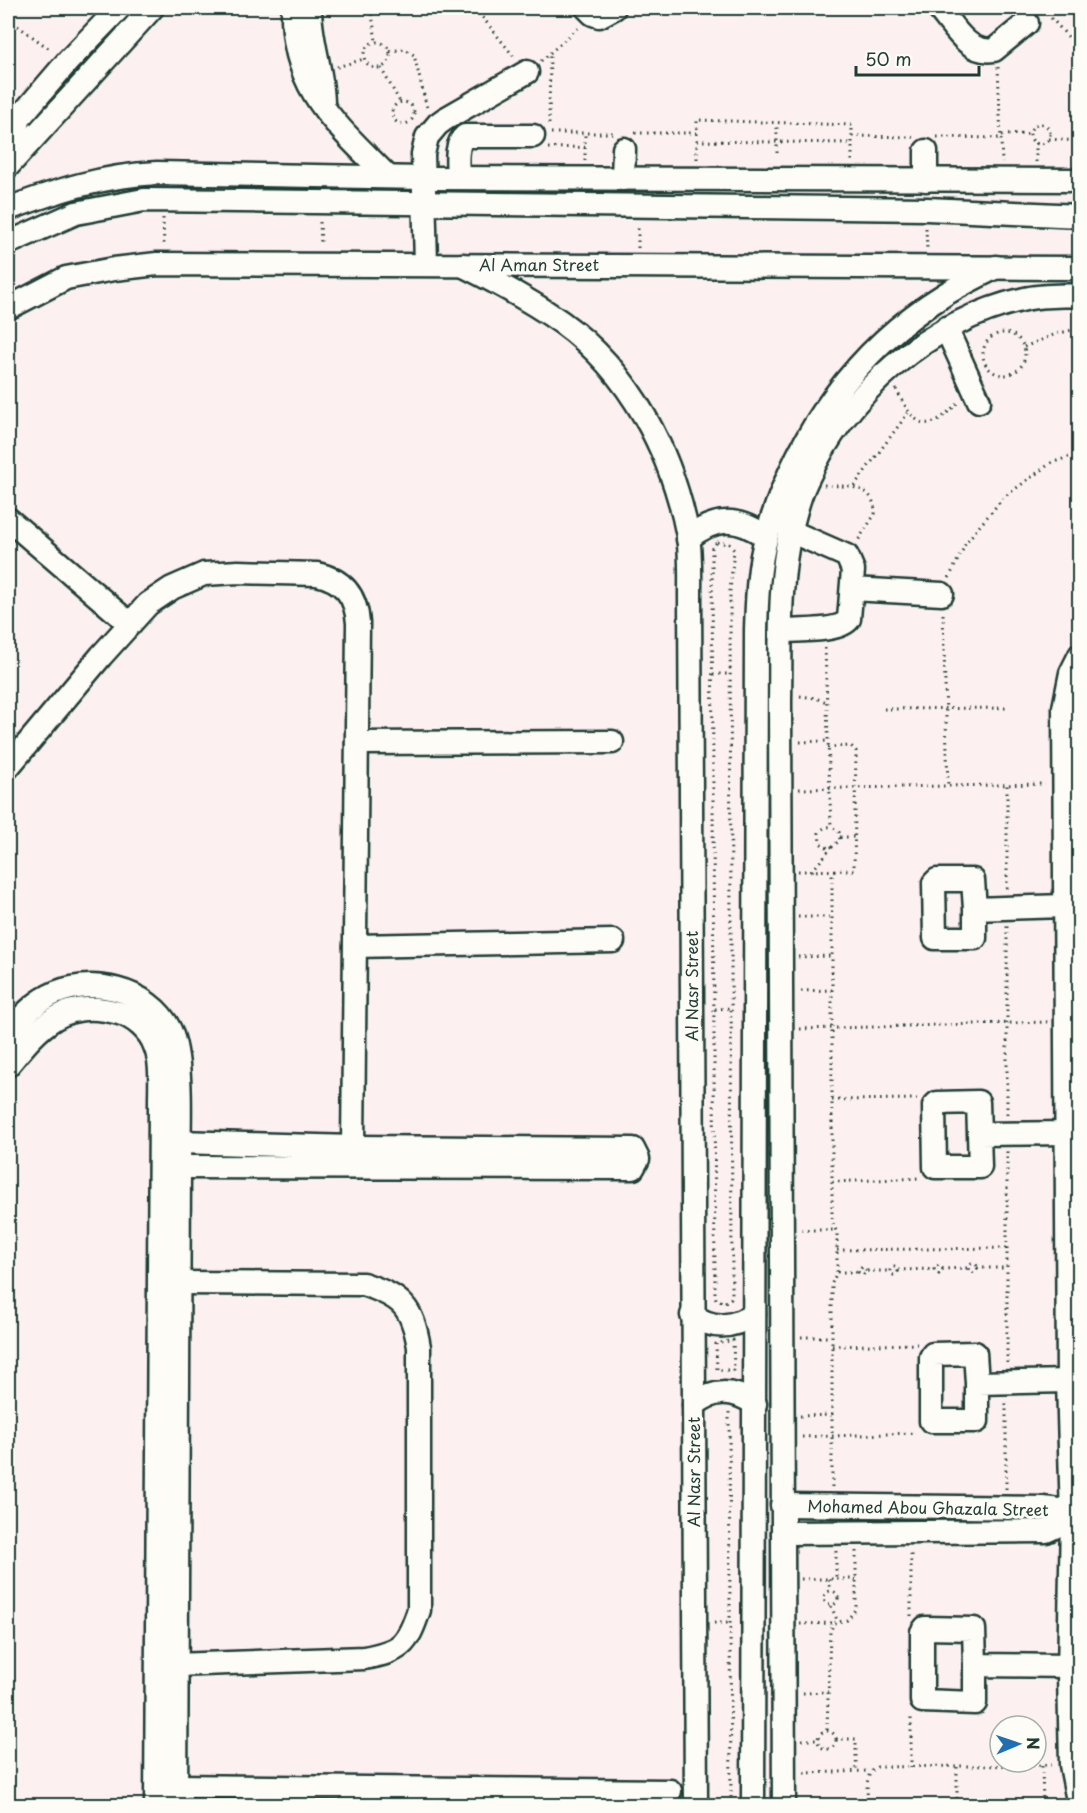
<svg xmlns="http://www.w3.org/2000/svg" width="1087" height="1813" font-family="'Playpen Sans',sans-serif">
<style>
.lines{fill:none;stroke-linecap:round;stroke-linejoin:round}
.minor-casing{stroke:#1f3d34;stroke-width:27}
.path{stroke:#1f3d34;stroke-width:3;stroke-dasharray:1.5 4.5;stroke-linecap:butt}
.minor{stroke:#fdfcf7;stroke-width:22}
.labels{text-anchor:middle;stroke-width:6;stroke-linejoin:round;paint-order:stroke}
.street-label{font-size:16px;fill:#1f3d34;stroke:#fdfcf7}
</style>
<rect width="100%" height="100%" fill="#fcf0f1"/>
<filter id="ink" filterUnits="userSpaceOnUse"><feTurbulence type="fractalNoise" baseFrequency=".0167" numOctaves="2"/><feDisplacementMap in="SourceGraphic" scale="12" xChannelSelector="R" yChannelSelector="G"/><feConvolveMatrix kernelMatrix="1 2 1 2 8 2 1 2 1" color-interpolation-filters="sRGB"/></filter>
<g filter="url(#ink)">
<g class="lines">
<defs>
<g id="minor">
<path d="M293 8C291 89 336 124 388 177"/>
<path d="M310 8C310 41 323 71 323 105"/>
<path d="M587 8 593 14 599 16 614 8"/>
<path d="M938 8C953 25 968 55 994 50L1027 23"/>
<path d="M926 151V180"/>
<path d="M14 159V139L20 117 68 61 119 8"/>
<path d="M8 166 152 8"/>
<path d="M458 178C458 165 454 145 465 136H533"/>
<path d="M623 179 624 149"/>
<path d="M8 209C58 190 102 176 157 173L423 178 1080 180"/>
<path d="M8 243 76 213 144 200 927 209 1080 216"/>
<path d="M426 264 423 154 427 137 438 124 445 119 527 72"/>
<path d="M462 265C496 282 530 300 561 322 631 372 672 453 688 536 691 555 690 576 690 596L696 1806"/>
<path d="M8 308 66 278 114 269 157 264 1080 268"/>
<path d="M946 328 979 401"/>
<path d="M8 519 130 624"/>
<path d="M688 539C715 516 738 517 766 537"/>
<path d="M852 589 942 594"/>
<path d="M781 631C797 630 840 632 849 619L853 570 847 556 790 531"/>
<path d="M357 743 612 742"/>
<path d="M8 767 101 656 148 604 172 588 204 574 238 572 317 574C344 580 356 596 358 623L353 1147"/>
<path d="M975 909V938H935L934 883 937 880H973L975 909 1065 906"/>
<path d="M355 946 613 941"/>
<path d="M8 1032C21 1018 32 1005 49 996 88 975 150 988 170 1030 184 1060 179 1132 179 1167L176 1806"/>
<path d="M8 1065C40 1026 64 997 119 1013 134 1017 150 1031 155 1046 162 1062 160 1084 160 1101L156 1806"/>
<path d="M979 1134 980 1167H935L934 1106 937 1103 978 1102 979 1134 1067 1133"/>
<path d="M179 1142 353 1147 633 1149 638 1159 633 1168 179 1167"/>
<path d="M692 1315C713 1330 733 1328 754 1314"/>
<path d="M977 1383V1421H931V1357L933 1354 975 1353 977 1383 1068 1381"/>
<path d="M694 1405C714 1389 733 1389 755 1404"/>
<path d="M782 1505 1043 1508 1059 1510 1072 1518"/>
<path d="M783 1533 1046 1531C1057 1527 1068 1518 1080 1519"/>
<path d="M175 1665 364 1658C401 1651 407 1646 419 1610V1347C412 1306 402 1297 363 1284L179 1283"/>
<path d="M975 1665V1703L922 1701V1632L925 1628 974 1629 975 1665 1069 1666"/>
<path d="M176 1786 670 1791"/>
<path d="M753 1806 756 630C757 598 758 565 767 535 796 435 855 350 944 295 960 285 979 276 996 267"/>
<path d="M784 1806 780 702C781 649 778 580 791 529 795 514 799 496 806 482 847 392 928 321 1025 299 1042 295 1062 296 1080 295"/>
<path d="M1079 1806 1071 1765 1069 1674 1072 1518 1068 1381 1064 708 1071 673 1080 655"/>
</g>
</defs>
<use href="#minor" class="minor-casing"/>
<g class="path">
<path d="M371 8 376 41"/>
<path d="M475 8 515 58"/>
<path d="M1043 9 1080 50"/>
<path d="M329 15 343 8"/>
<path d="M8 19 51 50"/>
<circle cx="377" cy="55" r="13"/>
<path d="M390 51 405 49 414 55 427 108"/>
<path d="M541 61 579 27"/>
<path d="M337 67 364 59"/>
<path d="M998 67 1002 163"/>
<path d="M381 68 400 102"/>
<circle cx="403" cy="113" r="11"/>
<circle cx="1040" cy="134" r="10"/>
<path d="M549 124 550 54"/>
<path d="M551 133H614"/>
<path d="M635 133H697"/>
<path d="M1002 135 1030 134"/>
<path d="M852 136 913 137"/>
<path d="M937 137 1001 138"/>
<path d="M1049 139 1080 141"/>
<path d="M697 141 852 143"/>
<path d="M548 148 585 147"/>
<path d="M777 153V123"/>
<path d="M697 159V120L852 125V162"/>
<path d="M585 161V133"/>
<path d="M1036 162V143"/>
<path d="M163 218 164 247"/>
<path d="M320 222 321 245"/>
<path d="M926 228 927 249"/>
<path d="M638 248V225"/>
<circle cx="1004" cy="354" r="21"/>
<path d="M1024 347 1056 334 1080 328"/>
<path d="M896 389C915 427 927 437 959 401"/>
<path d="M824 485C847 487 875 483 875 514L857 542"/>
<path d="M854 486 908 413"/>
<path d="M717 542 729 544 734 550 730 591 732 1294 731 1298 724 1303 716 1299 715 1295 712 548Z"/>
<path d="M949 578 967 541 1004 497 1051 463 1080 453"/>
<path d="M943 614 948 786"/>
<path d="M825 648 831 827"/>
<path d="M713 674H730"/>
<path d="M800 696 815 698 827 702"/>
<path d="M884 709 1008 708"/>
<path d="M800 742 828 741"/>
<path d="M799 789 1045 784"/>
<path d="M840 837H855"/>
<path d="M798 871 854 870 856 751 851 746 828 747"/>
<path d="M812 871 832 847 828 848 820 843 819 833C825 825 832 825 839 832L840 840 832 847"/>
<path d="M1007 889V785"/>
<path d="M798 917H832"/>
<path d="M798 957 832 956"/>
<path d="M801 991 832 990"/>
<path d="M715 1009 732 1008"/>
<path d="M800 1029 1048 1022"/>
<path d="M832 1100 917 1099"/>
<path d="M1007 1114V926"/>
<path d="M832 1182 920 1178"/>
<path d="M801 1230H837"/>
<path d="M837 1250 1007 1248"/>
<circle cx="973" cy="1268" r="4.5"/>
<circle cx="894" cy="1271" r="4"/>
<path d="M977 1268H1007"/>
<path d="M943 1269 939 1274 934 1269 939 1265 943 1269 968 1268"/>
<path d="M898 1270 934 1269"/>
<path d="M866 1271 862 1267 858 1272 863 1275 866 1271H890"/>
<path d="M837 1272H858"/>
<path d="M801 1337H831"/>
<path d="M733 1340 734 1370H717L716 1344Z"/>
<path d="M832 1346 917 1344"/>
<path d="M1007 1363V1151"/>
<path d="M729 1412 731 1806"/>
<path d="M800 1416 832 1415"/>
<path d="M802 1437 915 1433"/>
<path d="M832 1487V1283L837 1272V1233L832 1221V871"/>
<path d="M1006 1489V1400"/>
<path d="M836 1551V1579"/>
<path d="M801 1579H856"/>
<path d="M829 1579V1591"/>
<circle cx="831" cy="1598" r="7"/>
<path d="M831 1606 838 1622"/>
<path d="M911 1616V1551"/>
<path d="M714 1623H731"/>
<path d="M800 1624 834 1623"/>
<path d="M803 1693 828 1692"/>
<path d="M827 1730 830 1632 834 1623 847 1620 856 1609V1550"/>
<circle cx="827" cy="1740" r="9"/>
<path d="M836 1739H856V1772"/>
<path d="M802 1740H818"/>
<path d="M1042 1766 1043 1806"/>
<path d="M957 1767V1806"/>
<path d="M911 1768V1716"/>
<path d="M804 1773 869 1771"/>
<path d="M868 1806C868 1792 863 1774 877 1767L1051 1765"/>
</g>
<use href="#minor" class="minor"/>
</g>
</g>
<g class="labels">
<g class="street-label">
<text x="539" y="271">Al Aman Street</text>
<text transform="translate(692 986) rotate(-90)" y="6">Al Nasr Street</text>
<text transform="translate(694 1472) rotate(-90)" y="6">Al Nasr Street</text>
<text transform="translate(928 1508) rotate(1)" y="6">Mohamed Abou Ghazala Street</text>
</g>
</g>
<rect width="1087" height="1813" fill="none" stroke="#fdfcf7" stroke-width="30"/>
<rect x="15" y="15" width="1057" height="1783" fill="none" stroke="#1f3d34" stroke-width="2" filter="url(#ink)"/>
<g transform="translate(1018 1744) rotate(88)"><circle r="28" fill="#fdfcf7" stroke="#a4b0a9" stroke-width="1.5"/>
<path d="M0-4.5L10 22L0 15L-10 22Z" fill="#1f6fb2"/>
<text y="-9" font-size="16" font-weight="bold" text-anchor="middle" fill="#1f3d34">N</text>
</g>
<path d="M856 66v9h123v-9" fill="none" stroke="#1f3d34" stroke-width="3"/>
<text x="865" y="66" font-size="18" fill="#1f3d34" stroke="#fdfcf7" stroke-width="4.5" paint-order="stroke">50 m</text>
</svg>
